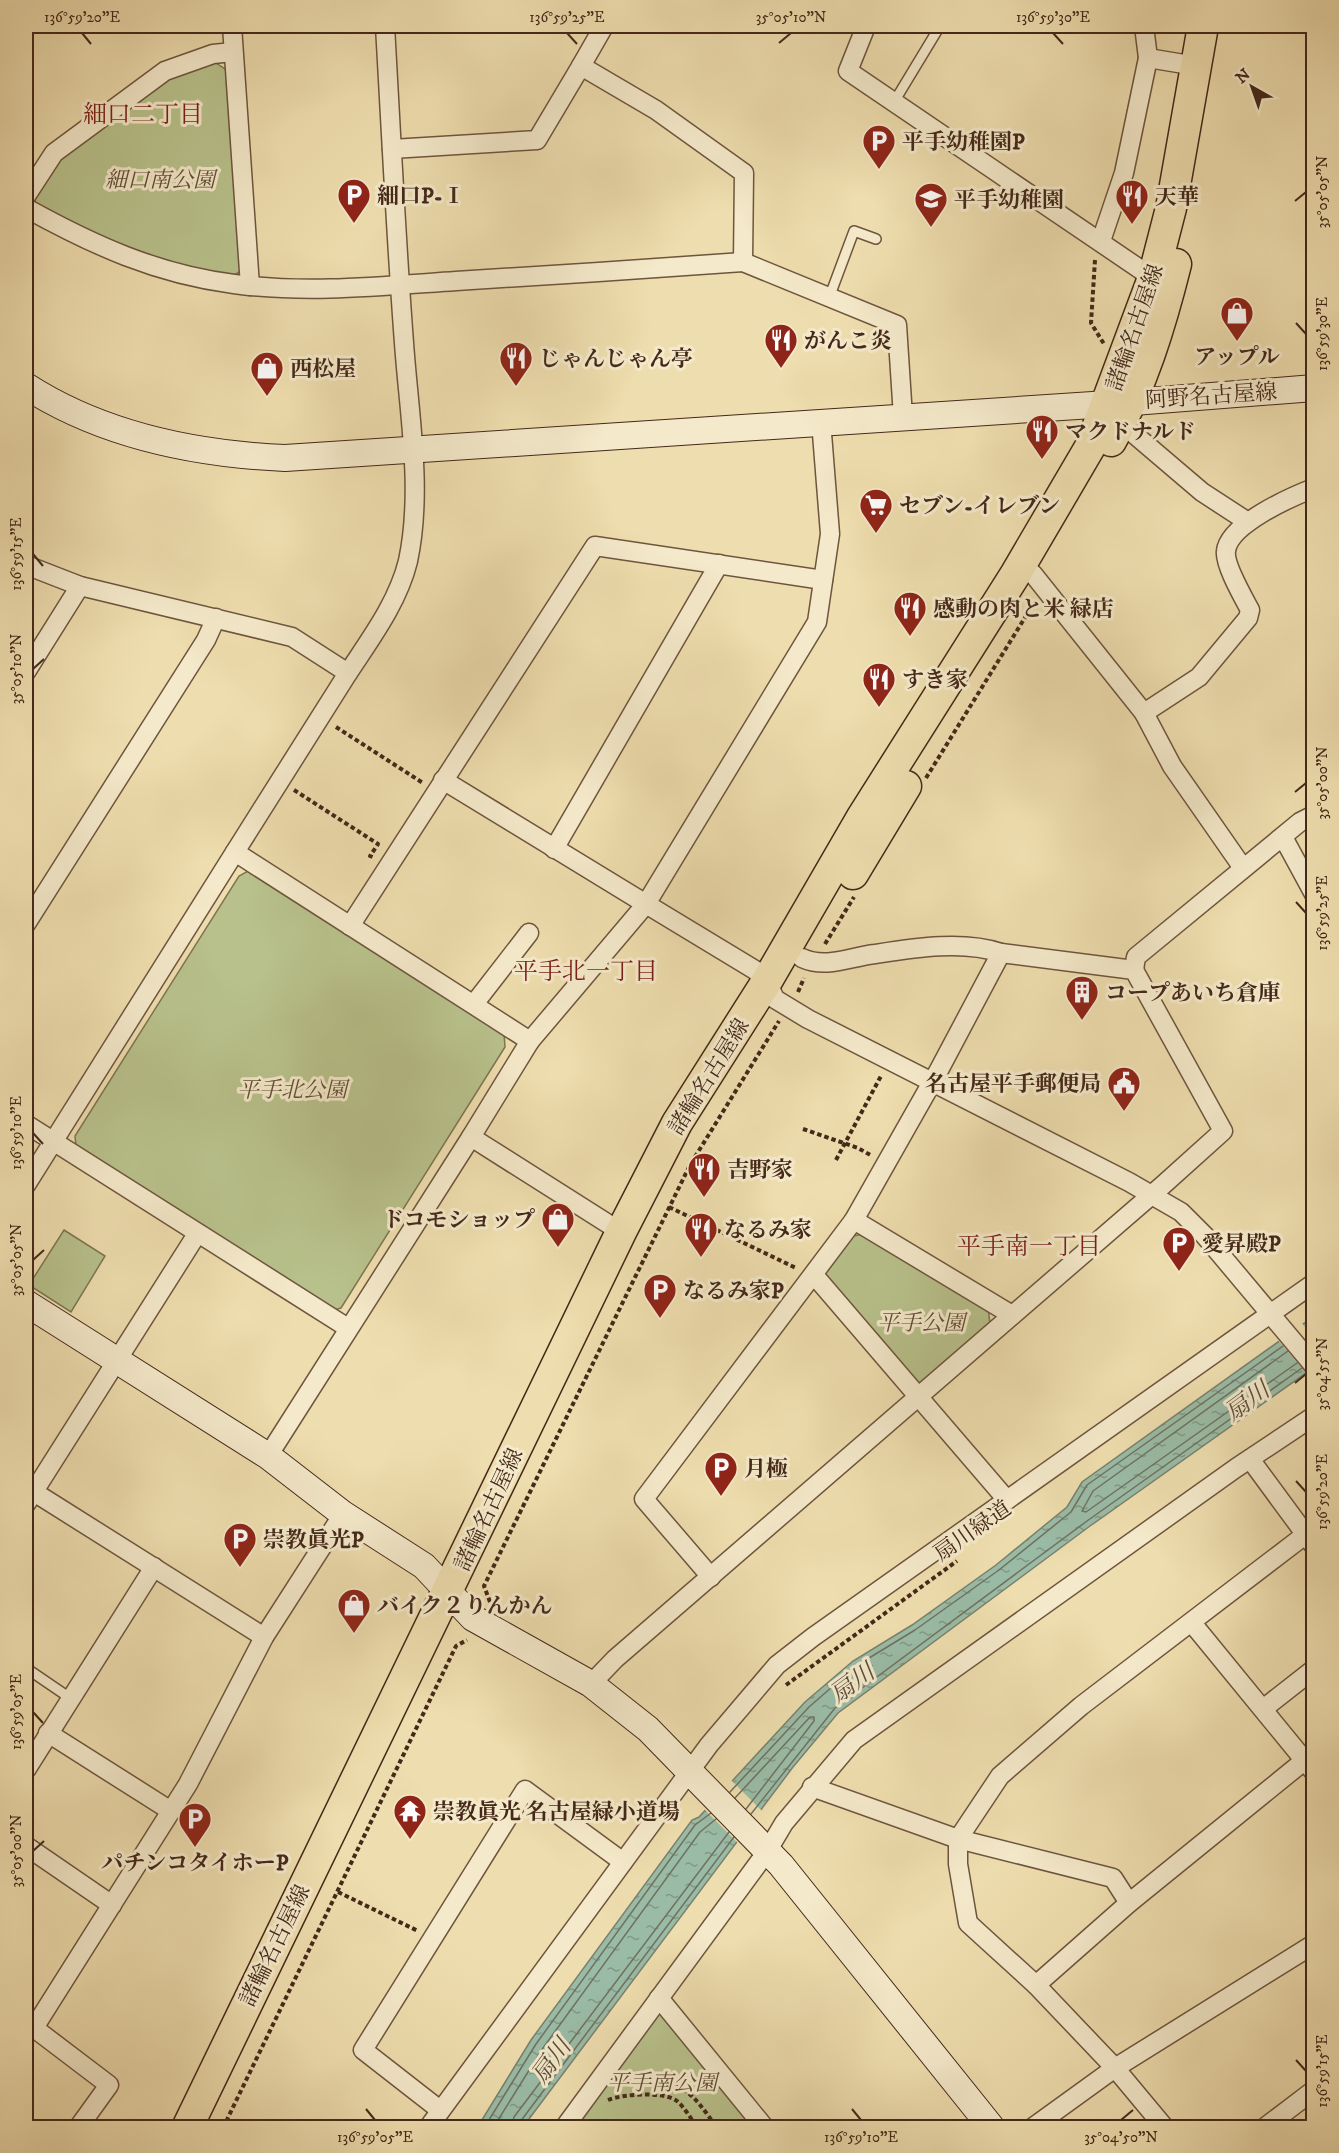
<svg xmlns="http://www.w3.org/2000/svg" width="1339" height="2153" font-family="'IM FELL DW Pica','Noto Serif JP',serif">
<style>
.green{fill:#b8c18b;stroke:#7e7452;stroke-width:1.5}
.water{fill:url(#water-ripples);stroke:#78816e;stroke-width:1.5}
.pier{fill:#eeddae}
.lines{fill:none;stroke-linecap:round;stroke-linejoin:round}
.shore{stroke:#6f7260;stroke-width:1.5}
.lane-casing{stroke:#6e553e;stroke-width:12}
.street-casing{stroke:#6e553e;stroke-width:21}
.secondary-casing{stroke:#442819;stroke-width:28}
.primary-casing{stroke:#442819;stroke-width:33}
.path{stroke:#442819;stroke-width:4;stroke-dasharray:4.5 3;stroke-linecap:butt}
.lane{stroke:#f4e9ca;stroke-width:9}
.street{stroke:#f4e9ca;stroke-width:18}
.secondary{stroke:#f4e9ca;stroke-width:26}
.primary{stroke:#eeddae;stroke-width:30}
.ticks{fill:none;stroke:#442819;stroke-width:2}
.labels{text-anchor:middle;stroke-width:6;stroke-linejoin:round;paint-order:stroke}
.poi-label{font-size:22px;font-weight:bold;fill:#442819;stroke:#f4e9ca;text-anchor:start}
.park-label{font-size:22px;font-style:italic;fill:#614e36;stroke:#f4e9ca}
.street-label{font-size:22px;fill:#442819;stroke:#f4e9ca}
.neighbourhood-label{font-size:24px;fill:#7a1f14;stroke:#f4e9ca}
.water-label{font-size:24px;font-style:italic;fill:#5a4d3c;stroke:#f4e9ca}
.neatline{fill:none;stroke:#442819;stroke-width:2}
.ticks-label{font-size:15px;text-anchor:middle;fill:#442819}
</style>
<defs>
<pattern id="water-ripples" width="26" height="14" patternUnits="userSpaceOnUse" patternTransform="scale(1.5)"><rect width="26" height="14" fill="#9abca7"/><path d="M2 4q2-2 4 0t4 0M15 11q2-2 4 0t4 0" fill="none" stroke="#7f9987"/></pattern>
</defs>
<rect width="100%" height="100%" fill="#eeddae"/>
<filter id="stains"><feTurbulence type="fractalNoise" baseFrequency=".00333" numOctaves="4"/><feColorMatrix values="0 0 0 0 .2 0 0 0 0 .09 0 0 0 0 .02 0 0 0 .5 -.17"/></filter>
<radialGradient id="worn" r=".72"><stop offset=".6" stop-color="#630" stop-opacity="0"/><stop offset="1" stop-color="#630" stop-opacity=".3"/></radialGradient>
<g class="green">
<path d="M213 61 228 71 244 269 233 276 172 265 97 238 36 205 34 194 57 158 167 78Z"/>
<path d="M248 871 504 1033 505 1047 341 1308 334 1310 76 1146 75 1136 239 876Z"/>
<path d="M64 1230 105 1256 71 1312 29 1285Z"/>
<path d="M863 1234 988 1307 990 1324 922 1384 911 1382 824 1281 825 1270 849 1237Z"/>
<path d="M657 2014H665L756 2128H569Z"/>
</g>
<path class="water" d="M1313 1317V1368L1090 1526 838 1713 793 1767 523 2127 477 2128 531 2040 692 1820 699 1817 805 1702 853 1661 912 1625 996 1565 1067 1507 1082 1482Z"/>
<g class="pier">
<path d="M1301 1322 1313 1337 1314 1371 1308 1375 1277 1339Z"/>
<path d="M730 1779 764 1813 740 1845 703 1808Z"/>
</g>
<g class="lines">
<g class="shore">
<path d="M1288 1351 1093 1491 1082 1511 1086 1512 1297 1363"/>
<path d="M730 1792 809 1707 856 1666 915 1630 999 1570 1071 1512 1087 1485 1283 1346"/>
<path d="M735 1798 810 1717H814V1721L746 1809"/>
<path d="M751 1814 835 1708 1087 1521 1302 1368"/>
<path d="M484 2128 536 2044 695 1825 711 1813"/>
<path d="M493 2128 543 2048 700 1832 716 1819"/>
<path d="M511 2128 514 2117 729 1832"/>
<path d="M519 2128 520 2122 734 1837"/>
</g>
<defs>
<g id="lane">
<path d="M894 102 940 26"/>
<path d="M829 298 854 231 876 239"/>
<path d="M26 1656 28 1653"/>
<path d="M26 1668 70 1698"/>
</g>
<g id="street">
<path d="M232 26 250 286"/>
<path d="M604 26 581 66 656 110 744 173 743 262 897 325 903 417"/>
<path d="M866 26 848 71 1153 278"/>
<path d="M1148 58 1196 66"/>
<path d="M392 149 537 140 581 66"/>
<path d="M26 196 54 153 165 71 213 54 233 52"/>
<path d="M26 208C93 245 156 274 234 284 307 294 383 286 456 281 552 275 647 269 743 262"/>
<path d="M1101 241 1124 173 1148 58 1144 26"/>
<path d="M821 421 830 534 817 622 646 904 755 970 767 981 775 999 808 1019 1129 1182 1181 1212 1205 1236 1314 1366"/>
<path d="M1121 423 1202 492 1248 522"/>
<path d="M26 565 80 586 292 637 348 673 235 852 530 1041 471 1137 621 1232"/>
<path d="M1033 574 1144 713 1172 766 1243 868"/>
<path d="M26 672 80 586"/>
<path d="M348 673C371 638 398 602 408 561 423 490 409 415 404 343 396 237 391 131 385 26"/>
<path d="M1144 713 1199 677 1248 618 1250 610C1243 597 1224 564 1226 551 1229 524 1291 497 1314 488"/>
<path d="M443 780 646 904 530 1041"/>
<path d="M1283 837 1314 894"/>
<path d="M554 849 719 564"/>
<path d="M26 924 206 640 216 618"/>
<path d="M350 926 595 546 823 580"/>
<path d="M1134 970 1136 957 1300 822 1314 815"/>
<path d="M474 1004 529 933"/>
<path d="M26 1124 348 1328"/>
<path d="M26 1185 235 852"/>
<path d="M854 1220 1012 1315"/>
<path d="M814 1275 1007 1500"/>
<path d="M268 1456 471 1137"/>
<path d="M1250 1459 1314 1546"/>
<path d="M26 1487 264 1637"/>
<path d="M26 1504 197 1234"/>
<path d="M711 1577 644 1499 854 1220 939 1070 1001 953"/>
<path d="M1192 1623 1314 1772"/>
<path d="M591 1684 615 1659 1163 1185 1223 1131 1134 970 1001 953C963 940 914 948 875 954 850 957 826 969 802 958"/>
<path d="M1263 1709 1314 1669"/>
<path d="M48 1733 171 1811"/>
<path d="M26 1770 154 1567"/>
<path d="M812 1787 958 1839 1113 1878 1129 1903"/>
<path d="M26 1846 112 1905"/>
<path d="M1036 1985 1129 1903 1304 1761"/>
<path d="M659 1998 765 2128"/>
<path d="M440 2110 363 2050 525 1790 623 1862"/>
<path d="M78 2128 109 2085 34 2028 188 1784 264 1637 343 1514"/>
<path d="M428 2128 709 1745 777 1665 813 1637 1314 1283"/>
<path d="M564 2128 768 1850 784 1823 854 1740 1236 1468 1314 1416"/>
<path d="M1032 2128 1115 2068 1314 1944"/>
<path d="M1165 2128 1115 2068 1036 1985 968 1923 958 1864V1839L1000 1776 1081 1706 1305 1535"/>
<path d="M1264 2128 1314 2090"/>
</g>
<g id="secondary">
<path d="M26 386C102 435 195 454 285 458L1108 404 1314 388"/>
<path d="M26 1303 268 1456 343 1514 424 1566 473 1618 591 1684 648 1729 781 1865 992 2128"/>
</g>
<g id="primary">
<path d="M1111 441C1142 387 1161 324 1176 264"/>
<path d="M853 874 906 786"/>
<path d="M187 2128 621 1232 677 1123 767 981 862 817 1015 575 1090 447 1153 278 1171 208 1203 26"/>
</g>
</defs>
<use href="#lane" class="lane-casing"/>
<use href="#street" class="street-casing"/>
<use href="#secondary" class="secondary-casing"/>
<use href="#primary" class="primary-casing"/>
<g class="path">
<path d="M1095 260 1091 323 1104 344"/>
<path d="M336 727 423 783"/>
<path d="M926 778 1034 603"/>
<path d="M294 790 378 844 370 856 375 858"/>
<path d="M825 944 854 897"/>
<path d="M798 992 804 978"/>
<path d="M803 1129 858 1148 872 1156"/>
<path d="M836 1160 881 1076"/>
<path d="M669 1207 796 1268"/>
<path d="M490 1602 484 1586 690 1165 779 1021"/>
<path d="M786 1685 957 1561"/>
<path d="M338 1892 418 1931"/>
<path d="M628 2070 639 2084 640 2095"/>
<path d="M639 2084C683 2078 693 2094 717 2128"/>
<path d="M608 2100C623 2094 664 2091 677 2101 685 2108 691 2119 698 2128"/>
<path d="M223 2128 456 1646 467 1640"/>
</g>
<use href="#lane" class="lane"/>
<use href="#street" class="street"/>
<use href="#secondary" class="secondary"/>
<use href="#primary" class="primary"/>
</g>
<path class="ticks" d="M82 33 91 44M567 33 577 44M1053 33 1063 44M779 43 791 33M1295 201 1306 192M1296 323 1306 334M33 554 43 566M33 669 44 659M1295 792 1306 783M1296 902 1306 913M33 1133 43 1144M33 1260 44 1250M1295 1383 1306 1374M1296 1481 1306 1492M33 1712 43 1723M33 1851 44 1841M1296 2060 1306 2071M366 2109 375 2120M852 2109 861 2120M1121 2120 1133 2110"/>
<defs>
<symbol id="parking-pin" viewBox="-11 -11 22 30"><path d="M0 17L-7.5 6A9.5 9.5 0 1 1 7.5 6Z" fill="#8f2418" stroke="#f4e9ca"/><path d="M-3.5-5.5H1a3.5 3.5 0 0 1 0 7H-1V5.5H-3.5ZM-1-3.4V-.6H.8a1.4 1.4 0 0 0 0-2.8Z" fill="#fff"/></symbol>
<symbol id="restaurant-pin" viewBox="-11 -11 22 30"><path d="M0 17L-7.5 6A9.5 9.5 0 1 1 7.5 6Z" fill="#8f2418" stroke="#f4e9ca"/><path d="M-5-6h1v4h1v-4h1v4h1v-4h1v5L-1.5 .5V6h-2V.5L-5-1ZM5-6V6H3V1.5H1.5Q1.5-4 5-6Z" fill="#fff"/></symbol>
<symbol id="school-pin" viewBox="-11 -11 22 30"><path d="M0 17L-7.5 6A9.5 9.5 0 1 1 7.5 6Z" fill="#8f2418" stroke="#f4e9ca"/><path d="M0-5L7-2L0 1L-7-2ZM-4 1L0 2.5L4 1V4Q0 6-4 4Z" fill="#fff"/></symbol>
<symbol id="shop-pin" viewBox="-11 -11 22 30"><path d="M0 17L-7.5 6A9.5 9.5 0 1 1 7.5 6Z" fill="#8f2418" stroke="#f4e9ca"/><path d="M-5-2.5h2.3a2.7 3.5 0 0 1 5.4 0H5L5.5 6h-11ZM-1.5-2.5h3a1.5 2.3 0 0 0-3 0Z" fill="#fff"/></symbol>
<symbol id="supermarket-pin" viewBox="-11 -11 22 30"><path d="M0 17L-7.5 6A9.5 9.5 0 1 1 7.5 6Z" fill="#8f2418" stroke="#f4e9ca"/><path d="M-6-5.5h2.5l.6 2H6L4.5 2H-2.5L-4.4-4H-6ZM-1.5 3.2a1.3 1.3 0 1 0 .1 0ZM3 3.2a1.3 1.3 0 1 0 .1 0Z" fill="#fff"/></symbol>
<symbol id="building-pin" viewBox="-11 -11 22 30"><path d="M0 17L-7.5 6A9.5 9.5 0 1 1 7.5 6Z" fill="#8f2418" stroke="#f4e9ca"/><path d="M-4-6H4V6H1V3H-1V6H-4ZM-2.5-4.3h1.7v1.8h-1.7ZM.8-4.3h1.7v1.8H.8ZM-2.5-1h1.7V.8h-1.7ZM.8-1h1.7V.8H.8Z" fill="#fff"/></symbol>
<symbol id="civic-pin" viewBox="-11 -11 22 30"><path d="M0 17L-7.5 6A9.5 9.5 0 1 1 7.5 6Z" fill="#8f2418" stroke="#f4e9ca"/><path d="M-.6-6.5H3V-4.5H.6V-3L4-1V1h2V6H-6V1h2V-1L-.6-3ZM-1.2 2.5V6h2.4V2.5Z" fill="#fff"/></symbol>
<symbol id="temple-pin" viewBox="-11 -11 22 30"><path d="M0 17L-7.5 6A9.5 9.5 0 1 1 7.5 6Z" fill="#8f2418" stroke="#f4e9ca"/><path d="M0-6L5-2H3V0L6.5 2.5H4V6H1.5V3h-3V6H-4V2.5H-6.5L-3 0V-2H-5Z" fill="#fff"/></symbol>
</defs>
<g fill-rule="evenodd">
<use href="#parking-pin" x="860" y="122" width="38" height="52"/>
<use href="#parking-pin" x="335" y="176" width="38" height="52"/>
<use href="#restaurant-pin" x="1113" y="177" width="38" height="52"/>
<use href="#school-pin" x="912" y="180" width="38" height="52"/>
<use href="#shop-pin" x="1218" y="294" width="38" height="52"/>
<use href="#restaurant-pin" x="762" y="321" width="38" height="52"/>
<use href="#restaurant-pin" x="497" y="339" width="38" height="52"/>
<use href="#shop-pin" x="248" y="349" width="38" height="52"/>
<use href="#restaurant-pin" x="1023" y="412" width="38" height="52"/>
<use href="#supermarket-pin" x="857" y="486" width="38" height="52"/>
<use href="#restaurant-pin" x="891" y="589" width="38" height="52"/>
<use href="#restaurant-pin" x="860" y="660" width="38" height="52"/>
<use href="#building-pin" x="1063" y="973" width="38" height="52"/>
<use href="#civic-pin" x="1105" y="1064" width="38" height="52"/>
<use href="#restaurant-pin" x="685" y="1150" width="38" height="52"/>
<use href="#shop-pin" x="539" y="1200" width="38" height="52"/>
<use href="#restaurant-pin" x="682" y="1210" width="38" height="52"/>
<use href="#parking-pin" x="1160" y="1224" width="38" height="52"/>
<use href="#parking-pin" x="641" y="1271" width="38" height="52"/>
<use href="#parking-pin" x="702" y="1449" width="38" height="52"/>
<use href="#parking-pin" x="221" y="1520" width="38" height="52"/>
<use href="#shop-pin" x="335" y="1586" width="38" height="52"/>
<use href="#temple-pin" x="391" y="1792" width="38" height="52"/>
<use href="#parking-pin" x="176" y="1800" width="38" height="52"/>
</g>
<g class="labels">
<g class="poi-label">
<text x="902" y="149">平手幼稚園P</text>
<text x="377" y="203">細口P-Ⅰ</text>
<text x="1155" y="204">天華</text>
<text x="954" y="207">平手幼稚園</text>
<text x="804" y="348">がんこ炎</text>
<text x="1237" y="364" text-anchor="middle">アップル</text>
<text x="539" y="366">じゃんじゃん亭</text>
<text x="290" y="376">西松屋</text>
<text x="1065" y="439">マクドナルド</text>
<text x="899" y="513">セブン-イレブン</text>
<text x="933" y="616">感動の肉と米 緑店</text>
<text x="902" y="687">すき家</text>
<text x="1105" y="1000">コープあいち倉庫</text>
<text x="1101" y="1091" text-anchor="end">名古屋平手郵便局</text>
<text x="727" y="1177">吉野家</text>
<text x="535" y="1227" text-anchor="end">ドコモショップ</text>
<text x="724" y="1237">なるみ家</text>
<text x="1202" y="1251">愛昇殿P</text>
<text x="683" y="1298">なるみ家P</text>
<text x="744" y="1476">月極</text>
<text x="263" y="1547">崇教眞光P</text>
<text x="377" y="1613">バイク２りんかん</text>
<text x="433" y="1819">崇教眞光 名古屋緑小道場</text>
<text x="195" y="1870" text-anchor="middle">パチンコタイホーP</text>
</g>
<g class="park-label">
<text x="160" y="187">細口南公園</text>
<text x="292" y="1097">平手北公園</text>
<text x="921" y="1330">平手公園</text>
<text x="662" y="2090">平手南公園</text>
</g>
<g class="street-label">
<text transform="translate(1134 327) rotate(-71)" y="8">諸輪名古屋線</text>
<text transform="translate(1211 395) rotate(-4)" y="8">阿野名古屋線</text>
<text transform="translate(708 1076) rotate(-58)" y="8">諸輪名古屋線</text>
<text transform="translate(488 1509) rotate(-65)" y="8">諸輪名古屋線</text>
<text transform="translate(972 1530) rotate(-35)" y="8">扇川緑道</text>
<text transform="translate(274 1945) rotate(-64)" y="8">諸輪名古屋線</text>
</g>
<g class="neighbourhood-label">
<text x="143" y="122">細口二丁目</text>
<text x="586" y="979">平手北一丁目</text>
<text x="1029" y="1254">平手南一丁目</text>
</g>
<g class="water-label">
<text transform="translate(1247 1401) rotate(-36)" y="8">扇川</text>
<text transform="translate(852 1683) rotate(-36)" y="8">扇川</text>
<text transform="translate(551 2061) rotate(-54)" y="8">扇川</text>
</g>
</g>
<rect width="1339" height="2153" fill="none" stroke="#eeddae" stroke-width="66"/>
<g transform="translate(1252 87) rotate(320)" stroke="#f4e9ca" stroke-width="4.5" paint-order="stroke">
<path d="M0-4.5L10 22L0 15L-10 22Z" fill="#442819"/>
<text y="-9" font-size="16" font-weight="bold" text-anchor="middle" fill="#442819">N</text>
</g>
<rect x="33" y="33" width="1273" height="2087" class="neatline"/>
<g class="ticks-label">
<text x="82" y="22">136°59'20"E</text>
<text x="567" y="22">136°59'25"E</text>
<text x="791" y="22">35°05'10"N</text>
<text x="1053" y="22">136°59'30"E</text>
<text transform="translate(1322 192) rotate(-90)" y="5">35°05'05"N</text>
<text transform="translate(1322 334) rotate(-90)" y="5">136°59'30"E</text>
<text transform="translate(16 554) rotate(-90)" y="5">136°59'15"E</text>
<text transform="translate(16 669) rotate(-90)" y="5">35°05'10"N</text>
<text transform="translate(1322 783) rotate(-90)" y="5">35°05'00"N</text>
<text transform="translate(1322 913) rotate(-90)" y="5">136°59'25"E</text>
<text transform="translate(16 1133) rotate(-90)" y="5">136°59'10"E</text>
<text transform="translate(16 1260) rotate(-90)" y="5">35°05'05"N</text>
<text transform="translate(1322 1374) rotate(-90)" y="5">35°04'55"N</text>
<text transform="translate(1322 1492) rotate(-90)" y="5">136°59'20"E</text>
<text transform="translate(16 1712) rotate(-90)" y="5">136°59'05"E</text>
<text transform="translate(16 1851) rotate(-90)" y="5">35°05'00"N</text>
<text transform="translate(1322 2071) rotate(-90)" y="5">136°59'15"E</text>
<text x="375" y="2142">136°59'05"E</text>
<text x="861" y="2142">136°59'10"E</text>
<text x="1121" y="2142">35°04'50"N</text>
</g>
<rect width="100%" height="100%" filter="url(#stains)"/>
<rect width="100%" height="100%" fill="url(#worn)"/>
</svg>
